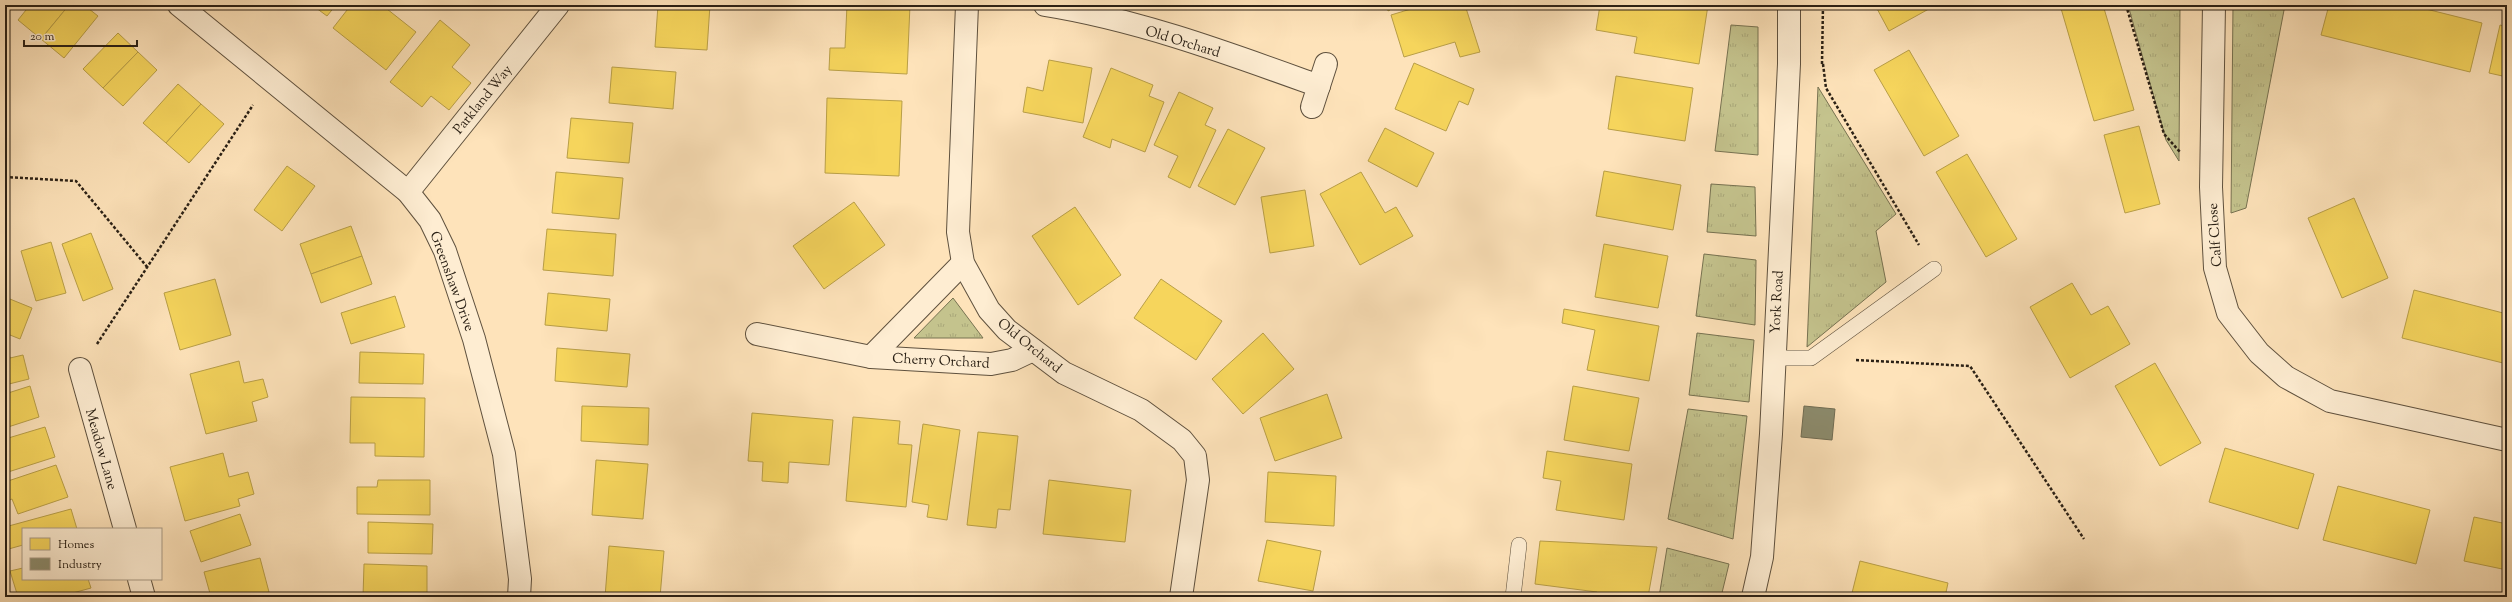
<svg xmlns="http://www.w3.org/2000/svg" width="2512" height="602" font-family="'Sorts Mill Goudy',serif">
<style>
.grass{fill:url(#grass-tufts);stroke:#777251}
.homes{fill:#f6d55c;stroke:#b99f47}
.industry{fill:#8c8c6e;stroke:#6f6c53}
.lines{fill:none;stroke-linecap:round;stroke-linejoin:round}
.service-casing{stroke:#5f513e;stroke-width:16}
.minor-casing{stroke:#5f513e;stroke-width:24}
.tertiary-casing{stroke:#5f513e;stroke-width:24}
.path{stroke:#2a2015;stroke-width:2.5;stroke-dasharray:3 2;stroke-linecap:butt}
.service{stroke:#feedd2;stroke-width:15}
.minor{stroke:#feedd2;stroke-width:22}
.tertiary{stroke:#feedd2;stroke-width:22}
.labels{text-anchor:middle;stroke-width:4;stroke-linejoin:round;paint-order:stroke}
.street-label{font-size:14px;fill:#2a2015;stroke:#feedd2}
</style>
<defs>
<pattern id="grass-tufts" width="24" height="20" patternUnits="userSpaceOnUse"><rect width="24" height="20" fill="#c4c38d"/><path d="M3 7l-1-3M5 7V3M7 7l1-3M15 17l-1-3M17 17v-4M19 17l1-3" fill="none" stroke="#a9a779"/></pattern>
</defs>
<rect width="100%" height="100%" fill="#fee3ba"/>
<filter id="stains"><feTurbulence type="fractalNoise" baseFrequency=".005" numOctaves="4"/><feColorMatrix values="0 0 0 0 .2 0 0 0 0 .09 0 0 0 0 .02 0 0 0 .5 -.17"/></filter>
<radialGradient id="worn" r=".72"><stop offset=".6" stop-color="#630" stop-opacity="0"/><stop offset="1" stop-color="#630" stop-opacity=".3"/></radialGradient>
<g class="grass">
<path d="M2128 5H2180L2179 161 2166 140Z"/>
<path d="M2233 5H2285L2246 208 2231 213Z"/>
<path d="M1731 25 1758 27V155L1715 151Z"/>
<path d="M1818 87 1896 214 1876 231 1886 282 1807 347Z"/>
<path d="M1711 184 1755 187 1756 236 1707 232Z"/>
<path d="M1704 254 1756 260 1755 325 1696 316Z"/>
<path d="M953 298 983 338H914Z"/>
<path d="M1697 333 1754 340 1749 402 1689 395Z"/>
<path d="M1688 409 1747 416 1733 539 1668 519Z"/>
<path d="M1667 548 1729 564 1721 597H1659Z"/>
</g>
<g class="homes">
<path d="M30 5H69L41 39 18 20Z"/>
<path d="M69 5H84L98 16 64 58 41 39Z"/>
<path d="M312 5H336L327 16Z"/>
<path d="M351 5H382L416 32 386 70 333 28Z"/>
<path d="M658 5H710L707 50 655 47Z"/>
<path d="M847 5H910L907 74 829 70 830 48H845Z"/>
<path d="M1379 5H1392L1389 11Z"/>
<path d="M1424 5H1465L1480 52 1460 57 1455 42 1404 57 1391 15Z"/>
<path d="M1600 5H1708L1699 64 1634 53 1637 37 1596 30Z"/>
<path d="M1875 5H1936L1889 31Z"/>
<path d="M2060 5H2103L2134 110 2094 121Z"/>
<path d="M2329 5H2410L2482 23 2470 72 2321 35Z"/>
<path d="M440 20 470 45 452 67 471 83 449 110 431 96 422 107 390 82Z"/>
<path d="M2500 25 2507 27V77L2489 73Z"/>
<path d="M118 33 138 52 103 88 83 69Z"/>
<path d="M1909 50 1959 136 1924 156 1874 70Z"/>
<path d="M138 52 157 70 123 106 103 88Z"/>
<path d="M1049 60 1092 68 1083 123 1023 112 1027 87 1043 91Z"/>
<path d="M1414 63 1474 89 1468 105 1459 101 1446 131 1395 109Z"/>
<path d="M612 67 676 72 673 109 609 103Z"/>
<path d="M1111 68 1153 85 1149 96 1164 102 1145 152 1112 139 1110 148 1083 137Z"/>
<path d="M1616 76 1693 88 1685 141 1608 129Z"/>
<path d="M178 84 201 104 166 143 143 123Z"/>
<path d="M1179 92 1213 108 1205 125 1216 130 1190 188 1168 177 1178 156 1154 145Z"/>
<path d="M827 98 902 101 899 176 825 173Z"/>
<path d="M201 104 224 124 189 163 166 143Z"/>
<path d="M571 118 633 123 629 163 567 158Z"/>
<path d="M2139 126 2160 204 2125 213 2104 135Z"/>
<path d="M1385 128 1434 153 1417 187 1368 161Z"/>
<path d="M1228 129 1265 148 1235 205 1198 186Z"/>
<path d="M1967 154 2017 239 1986 257 1936 172Z"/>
<path d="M287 166 315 186 282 231 254 210Z"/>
<path d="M1604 171 1681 185 1673 230 1596 216Z"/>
<path d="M556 172 623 178 619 219 552 213Z"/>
<path d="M1361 172 1385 213 1396 207 1413 236 1360 265 1320 194Z"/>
<path d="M1305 190 1314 246 1270 253 1261 197Z"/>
<path d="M2354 198 2388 278 2342 298 2308 218Z"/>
<path d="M854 202 885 245 824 289 793 246Z"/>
<path d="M1075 207 1121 275 1078 305 1032 236Z"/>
<path d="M351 226 362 256 311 274 300 244Z"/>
<path d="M547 229 616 234 613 276 543 270Z"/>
<path d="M91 233 113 289 83 301 62 244Z"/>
<path d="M51 242 66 293 36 301 21 251Z"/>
<path d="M1604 244 1668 256 1658 308 1595 297Z"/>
<path d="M362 256 372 284 321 303 311 274Z"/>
<path d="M215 279 231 335 180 350 164 293Z"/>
<path d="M1161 279 1222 321 1196 360 1134 318Z"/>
<path d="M2072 283 2091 315 2108 306 2130 344 2070 378 2030 307Z"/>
<path d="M2414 290 2507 314V364L2402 338Z"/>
<path d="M548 293 610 299 607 331 545 325Z"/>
<path d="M395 296 405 327 351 344 341 313Z"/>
<path d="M5 297 32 308 20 339 5 333Z"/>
<path d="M1564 309 1659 326 1649 381 1587 370 1595 330 1562 323Z"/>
<path d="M1263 333 1294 369 1243 414 1212 379Z"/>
<path d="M5 337 10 358 23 355 29 379 5 385Z"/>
<path d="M557 348 630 354 627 387 555 381Z"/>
<path d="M360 352 424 354 423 384 359 383Z"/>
<path d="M239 361 244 383 263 379 268 397 252 402 257 421 206 434 190 374Z"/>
<path d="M2155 363 2201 443 2160 466 2115 386Z"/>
<path d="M30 386 39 417 5 428V394Z"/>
<path d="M1573 386 1639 398 1629 451 1564 440Z"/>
<path d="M1327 394 1342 438 1275 461 1260 418Z"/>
<path d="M351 397 425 398 424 457 375 456V443H350Z"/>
<path d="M582 406 649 408 648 445 581 441Z"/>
<path d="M752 413 833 420 829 465 789 462 788 483 762 481 763 462 748 461Z"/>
<path d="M853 417 900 421 898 444 912 445 906 507 846 501Z"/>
<path d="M923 424 960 430 947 520 927 517 929 505 912 502Z"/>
<path d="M45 427 55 457 5 473V439Z"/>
<path d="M978 432 1018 436 1010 510 998 509 996 528 967 525Z"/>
<path d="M2225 448 2314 474 2298 529 2209 502Z"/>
<path d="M1547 451 1632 464 1624 520 1556 510 1561 481 1543 478Z"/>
<path d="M223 453 229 477 248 472 254 494 238 499 240 506 185 521 170 467Z"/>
<path d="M596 460 648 464 643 519 592 515Z"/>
<path d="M56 465 68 497 18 514 12 499 5 502V482Z"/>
<path d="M1268 472 1336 476 1334 526 1265 522Z"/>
<path d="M378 480H430V515L357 514V487H377Z"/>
<path d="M1049 480 1131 490 1125 542 1043 534Z"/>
<path d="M2338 486 2430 510 2416 564 2323 540Z"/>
<path d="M71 509 77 529H23V545L5 550V527Z"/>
<path d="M240 514 251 545 201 562 190 531Z"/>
<path d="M2474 517 2507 524V570L2464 561Z"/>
<path d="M368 522 433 524 432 554 368 553Z"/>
<path d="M1267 540 1321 551 1313 591 1258 581Z"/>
<path d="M1540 541 1657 547 1648 597H1597V592L1535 584Z"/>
<path d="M609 546 664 551 660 597H605Z"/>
<path d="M260 558 269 592 250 597H211L204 572Z"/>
<path d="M1860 561 1948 583 1945 597H1851Z"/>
<path d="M364 564 427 566V597H363Z"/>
<path d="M23 568V579H88L91 588 58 597H18L10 571Z"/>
</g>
<path class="industry" d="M1804 406 1835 409 1832 440 1801 437Z"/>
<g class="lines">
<defs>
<g id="service">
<path d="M1773 358H1811L1934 269"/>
<path d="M1513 597 1519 545"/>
</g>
<g id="minor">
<path d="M179 5 408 192 430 220 445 251 474 339 504 454 520 579 519 597"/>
<path d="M967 5 958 232 963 263 989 310 1007 330 1064 373 1141 410 1182 440 1195 456 1198 480 1181 597"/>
<path d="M1045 5C1139 20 1230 54 1319 86"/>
<path d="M2214 5 2211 187 2215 268 2228 313 2259 353 2286 377 2330 401 2507 440"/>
<path d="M1312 107 1326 64"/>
<path d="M408 192 558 5"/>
<path d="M757 334 871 357 991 364 1012 360 1033 350"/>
<path d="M871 357 963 263"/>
<path d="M80 369 125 529"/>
<path d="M139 579 144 597"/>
</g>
<path id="tertiary" d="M1753 597 1762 557 1771 434 1789 64V5"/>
</defs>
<use href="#service" class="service-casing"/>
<use href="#minor" class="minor-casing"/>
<use href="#tertiary" class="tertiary-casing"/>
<g class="path">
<path d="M2126 5 2164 134 2180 152"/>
<path d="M1822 64 1823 5"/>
<path d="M1823 64 1826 88 1919 245"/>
<path d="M5 177 76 181 148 268"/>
<path d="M97 344 253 105"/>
<path d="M1856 360 1970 366 2084 539"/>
</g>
<use href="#service" class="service"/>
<use href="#minor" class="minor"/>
<use href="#tertiary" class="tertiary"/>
</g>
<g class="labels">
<g class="street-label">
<text transform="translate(1183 41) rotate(17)" y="5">Old Orchard</text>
<text transform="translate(482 99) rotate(-51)" y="5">Parkland Way</text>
<text transform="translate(2214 235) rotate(-94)" y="5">Calf Close</text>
<text transform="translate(453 281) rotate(70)" y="5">Greenshaw Drive</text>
<text transform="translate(1776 302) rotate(-87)" y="5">York Road</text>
<text transform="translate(1030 345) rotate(39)" y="5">Old Orchard</text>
<text transform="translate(941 360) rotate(3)" y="5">Cherry Orchard</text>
<text transform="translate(102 449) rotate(74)" y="5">Meadow Lane</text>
</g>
</g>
<rect width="2512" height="602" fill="none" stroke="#fee3ba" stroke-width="20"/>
<rect x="6" y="6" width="2500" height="590" fill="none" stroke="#2a2015" stroke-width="2"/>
<rect x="10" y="10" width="2492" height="582" fill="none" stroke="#2a2015"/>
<rect x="22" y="528" width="140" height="52" fill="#feedd2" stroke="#a99b86"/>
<rect x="30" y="538" width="20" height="12" fill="#f6d55c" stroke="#a99b86"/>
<text x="58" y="548" font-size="12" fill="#2a2015">Homes</text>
<rect x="30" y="558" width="20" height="12" fill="#8c8c6e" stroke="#a99b86"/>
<text x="58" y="568" font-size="12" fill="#2a2015">Industry</text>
<path d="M24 40v6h113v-6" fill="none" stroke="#2a2015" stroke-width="2"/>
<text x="30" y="40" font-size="12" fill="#2a2015" stroke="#feedd2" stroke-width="3" paint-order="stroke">20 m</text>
<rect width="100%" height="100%" filter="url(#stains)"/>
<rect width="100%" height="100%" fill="url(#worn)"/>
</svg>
